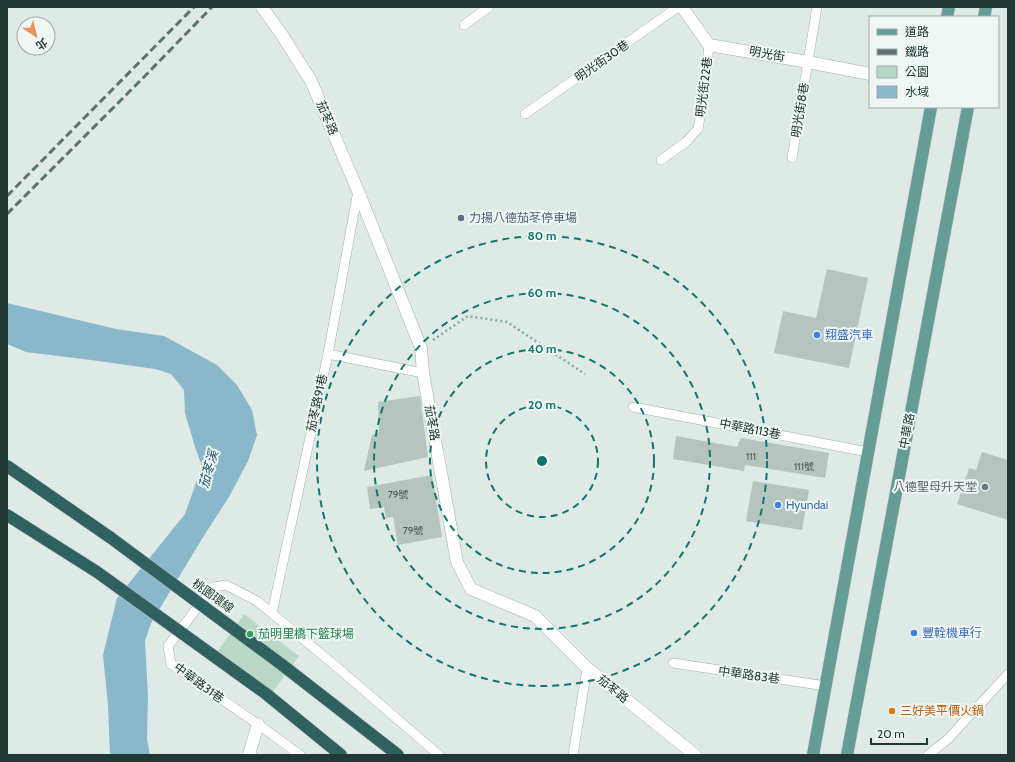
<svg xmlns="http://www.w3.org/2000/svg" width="1015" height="762" font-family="Cabin,'Noto Sans TC',sans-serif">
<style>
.green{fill:#b9d9c6}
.water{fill:#8ab8cb}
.building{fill:#b5c4bf}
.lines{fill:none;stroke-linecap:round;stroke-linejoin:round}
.lane-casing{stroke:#a2b0ad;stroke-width:10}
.street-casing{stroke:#a2b0ad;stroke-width:13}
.primary-casing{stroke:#bcc3c2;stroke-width:13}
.path{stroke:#82aba4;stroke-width:2.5;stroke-dasharray:2 3;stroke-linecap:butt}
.lane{stroke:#fff;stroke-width:9}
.street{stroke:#fff;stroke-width:12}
.primary{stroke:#669c96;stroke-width:12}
.rail{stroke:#5c7471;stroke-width:3;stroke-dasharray:8 4;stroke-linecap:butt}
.highway-bridge-casing{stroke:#bcc3c2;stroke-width:13;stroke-linecap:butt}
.highway-bridge{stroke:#2f625f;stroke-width:12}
.ring{fill:none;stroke:#0f766e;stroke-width:2;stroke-dasharray:7 5}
.service-dot{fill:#5c6f8a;stroke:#eff6f4;stroke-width:1.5}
.shop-dot{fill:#3f7fe0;stroke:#eff6f4;stroke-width:1.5}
.worship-dot{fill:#6b7280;stroke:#eff6f4;stroke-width:1.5}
.leisure-dot{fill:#2e9e5b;stroke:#eff6f4;stroke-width:1.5}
.food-dot{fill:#e8710a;stroke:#eff6f4;stroke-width:1.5}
.labels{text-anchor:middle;stroke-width:4;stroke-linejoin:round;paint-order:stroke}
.number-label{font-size:10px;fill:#465b58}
.street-label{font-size:12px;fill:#213835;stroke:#eff6f4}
.service-label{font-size:12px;fill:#4e5e75;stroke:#eff6f4;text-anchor:start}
.shop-label{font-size:12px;fill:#366cbe;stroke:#eff6f4;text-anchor:start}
.worship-label{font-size:12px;fill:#5b616d;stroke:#eff6f4;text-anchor:end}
.leisure-label{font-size:12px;fill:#27864d;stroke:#eff6f4;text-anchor:start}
.food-label{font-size:12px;fill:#c56008;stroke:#eff6f4;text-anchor:start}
.water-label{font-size:13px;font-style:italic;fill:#20576f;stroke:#eff6f4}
.centre{fill:#0f766e;stroke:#eff6f4;stroke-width:2}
.ring-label{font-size:12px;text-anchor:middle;font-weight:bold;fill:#0f766e;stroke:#eff6f4;stroke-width:4;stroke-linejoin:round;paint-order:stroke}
</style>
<rect width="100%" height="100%" fill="#dfe9e6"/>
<path class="green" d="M244 614 299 656 272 693 216 654Z"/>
<path class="water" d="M7 303 116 329 164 336 217 365 237 385 252 410 257 435 248 461 229 497 205 534 151 623 145 641 148 696 147 739 150 755H110L108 705 103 655 117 598 185 514 202 466 195 447 185 413 184 390 171 374 155 369 91 360 26 352 7 344Z"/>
<g class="building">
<path d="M827 269 868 278 849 368 774 353 783 311 816 318Z"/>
<path d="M420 396 428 457 364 471 372 435 379 432 378 402Z"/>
<path d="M676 436 737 447 741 438 829 453 825 478 745 465 744 471 673 459Z"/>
<path d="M982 452 1008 460V520L957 504 969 468 976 470Z"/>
<path d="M432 475 442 537 398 545 393 517 386 518 384 507 370 509 367 487Z"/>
<path d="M753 481 809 490 802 530 746 521Z"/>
</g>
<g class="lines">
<defs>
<g id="lane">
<path d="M464 25 489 7"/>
<path d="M525 114 678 7"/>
<path d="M792 158 817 7"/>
<path d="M661 160 686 142 698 129 704 95 709 45"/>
<path d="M328 354 423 373"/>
<path d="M633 407 868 452"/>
<path d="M272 613 328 354 358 191"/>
<path d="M673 663 826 686"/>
<path d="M300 755 266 730 171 664 168 646 213 587 226 585 257 601 338 668 439 755"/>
<path d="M573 755 587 668"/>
<path d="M928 755 948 739 1008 674"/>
</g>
<g id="street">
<path d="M262 7 282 35 311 81 358 191 421 348 423 373 457 562 471 589 535 616 587 668 695 755"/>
<path d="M682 7 709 45 808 62 870 74"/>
<path d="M249 755 258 724"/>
</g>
<g id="primary">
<path d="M947 17 949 7"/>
<path d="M984 17 986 7"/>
<path d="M813 755 931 107"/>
<path d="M847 755 968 107"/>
</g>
</defs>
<use href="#lane" class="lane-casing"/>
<use href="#street" class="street-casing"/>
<use href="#primary" class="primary-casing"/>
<path class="path" d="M433 340 468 316 507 322 585 374"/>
<use href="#lane" class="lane"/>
<use href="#street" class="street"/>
<use href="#primary" class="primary"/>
<g class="rail">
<path d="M7 196 194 7"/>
<path d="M7 214 142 79 212 7"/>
</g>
<defs>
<g id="highway-bridge">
<path d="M7 466 111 538 281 664 398 755"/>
<path d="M7 515 97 572 265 693 341 755"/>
</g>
</defs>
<use href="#highway-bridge" class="highway-bridge-casing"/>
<use href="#highway-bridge" class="highway-bridge"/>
</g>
<g class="ring">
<circle cx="542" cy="461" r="56"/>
<circle cx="542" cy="461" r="112"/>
<circle cx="542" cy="461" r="168"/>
<circle cx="542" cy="461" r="225"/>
</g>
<circle class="service-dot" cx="461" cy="218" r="4"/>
<g class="shop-dot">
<circle cx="817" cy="335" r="4"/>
<circle cx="778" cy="505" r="4"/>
<circle cx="914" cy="633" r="4"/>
</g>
<circle class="worship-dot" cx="985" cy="487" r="4"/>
<circle class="leisure-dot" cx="250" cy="634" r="4"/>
<circle class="food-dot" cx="892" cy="711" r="4"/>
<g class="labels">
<g class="number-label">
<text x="751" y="460">111</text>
<text x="804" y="470">111號</text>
<text x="398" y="498">79號</text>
<text x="413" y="534">79號</text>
</g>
<g class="street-label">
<text transform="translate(767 54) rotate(10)" y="4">明光街</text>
<text transform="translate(602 61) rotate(-35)" y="4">明光街30巷</text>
<text transform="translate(704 87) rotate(-83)" y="4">明光街22巷</text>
<text transform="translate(800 110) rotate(-81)" y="4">明光街8巷</text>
<text transform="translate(327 118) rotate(67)" y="4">茄苳路</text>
<text transform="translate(317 403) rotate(-78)" y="4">茄苳路91巷</text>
<text transform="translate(432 423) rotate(80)" y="4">茄苳路</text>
<text transform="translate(750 429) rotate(11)" y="4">中華路113巷</text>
<text transform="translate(907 431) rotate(-79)" y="4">中華路</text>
<text transform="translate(213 596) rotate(36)" y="4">桃園環線</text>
<text transform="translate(749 675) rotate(8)" y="4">中華路83巷</text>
<text transform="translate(199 683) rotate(36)" y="4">中華路31巷</text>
<text transform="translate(613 689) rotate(39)" y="4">茄苳路</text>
</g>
<g class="service-label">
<text x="469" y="222">力揚八德茄苳停車場</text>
</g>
<g class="shop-label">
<text x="825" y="339">翔盛汽車</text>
<text x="786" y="509">Hyundai</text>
<text x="922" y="637">豐輇機車行</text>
</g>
<g class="worship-label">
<text x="977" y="491">八德聖母升天堂</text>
</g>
<g class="leisure-label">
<text x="258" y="638">茄明里橋下籃球場</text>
</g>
<g class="food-label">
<text x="900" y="715">三好美平價火鍋</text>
</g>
<g class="water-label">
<text transform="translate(208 469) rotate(-74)" y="5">茄苳溪</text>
</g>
</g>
<circle cx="542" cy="461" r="6" class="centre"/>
<g class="ring-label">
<text x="542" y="240">80 m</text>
<text x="542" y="297">60 m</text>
<text x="542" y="353">40 m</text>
<text x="542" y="409">20 m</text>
</g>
<rect width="1015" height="762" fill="none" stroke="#213835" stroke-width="16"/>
<rect x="869" y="16" width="130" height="92" fill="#eff6f4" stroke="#9daaa8"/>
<rect x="877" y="29" width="20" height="6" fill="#669c96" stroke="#9daaa8"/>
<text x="905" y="36" font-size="12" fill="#213835">道路</text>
<rect x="877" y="49" width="20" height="6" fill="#5c7471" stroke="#9daaa8"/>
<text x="905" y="56" font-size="12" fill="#213835">鐵路</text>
<rect x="877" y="66" width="20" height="12" fill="#b9d9c6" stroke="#9daaa8"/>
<text x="905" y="76" font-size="12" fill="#213835">公園</text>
<rect x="877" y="86" width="20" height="12" fill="#8ab8cb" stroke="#9daaa8"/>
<text x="905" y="96" font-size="12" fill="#213835">水域</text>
<g transform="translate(36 36) rotate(145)"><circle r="19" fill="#eff6f4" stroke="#9daaa8"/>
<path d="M0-3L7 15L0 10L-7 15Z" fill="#e8935e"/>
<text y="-6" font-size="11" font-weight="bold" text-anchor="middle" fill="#213835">北</text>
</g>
<path d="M871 738v6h56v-6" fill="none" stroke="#213835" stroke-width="2"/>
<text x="877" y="738" font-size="12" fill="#213835" stroke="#eff6f4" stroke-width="3" paint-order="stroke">20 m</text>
</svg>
